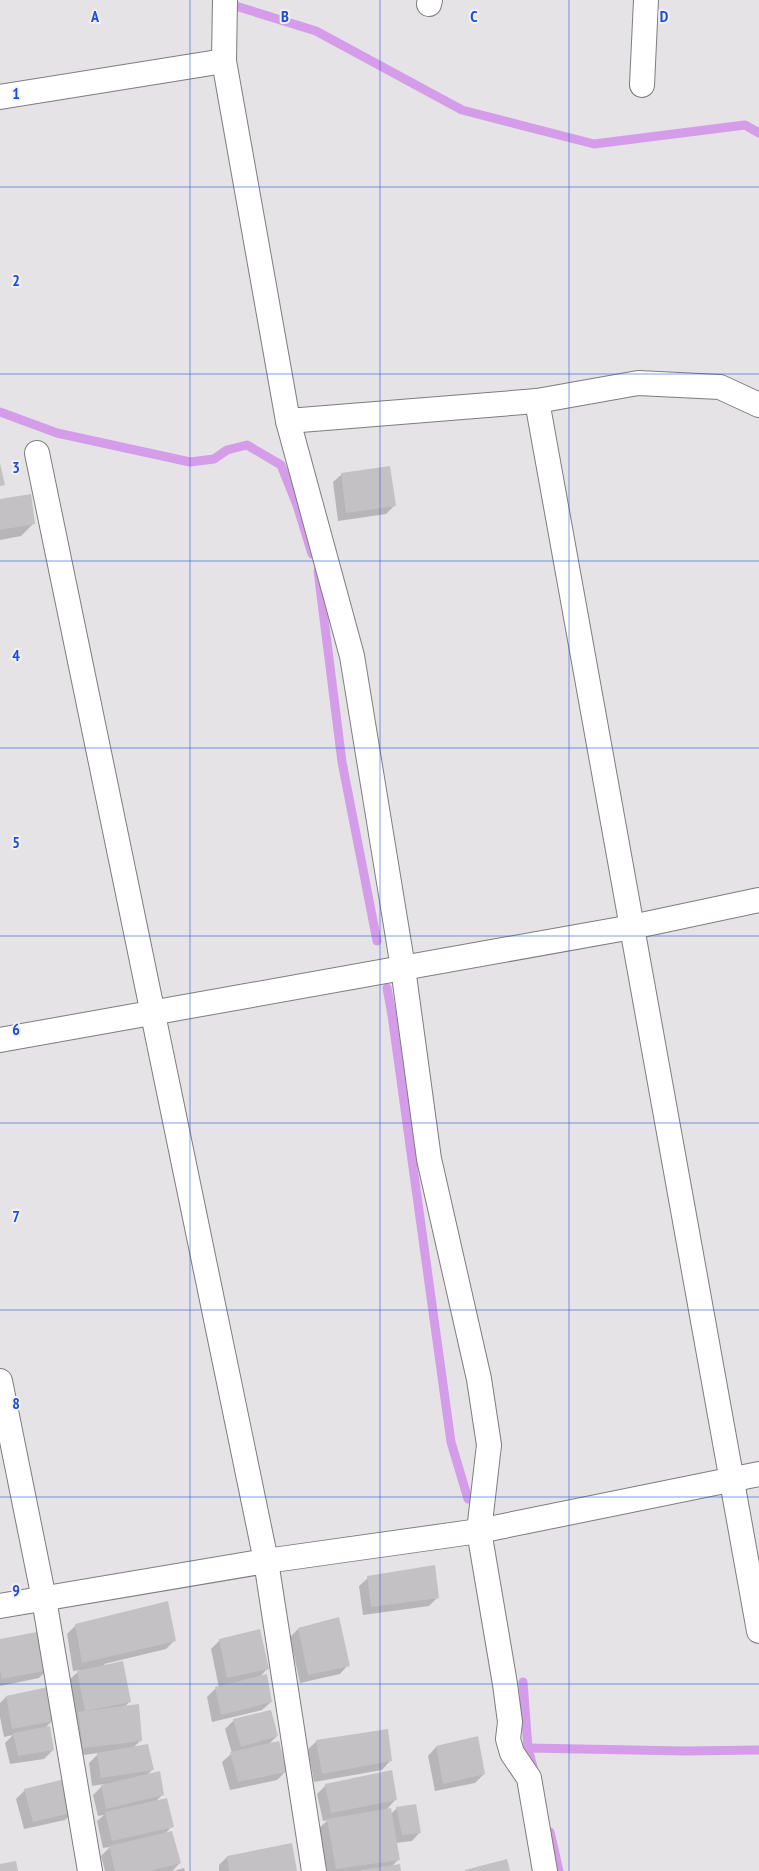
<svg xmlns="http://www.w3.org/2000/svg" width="759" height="1871" font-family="'PT Sans Narrow',sans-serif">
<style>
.shadow{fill:#0003}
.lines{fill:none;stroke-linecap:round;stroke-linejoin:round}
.stream{stroke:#d59ce9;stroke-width:9}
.building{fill:#c3c1c4}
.street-casing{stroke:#7e7c7f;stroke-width:26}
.street{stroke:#fff;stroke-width:24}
.grid{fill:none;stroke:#1d4ed8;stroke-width:1;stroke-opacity:0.55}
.grid-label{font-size:16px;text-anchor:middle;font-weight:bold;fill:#1d4ed8;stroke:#f3f0f3;stroke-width:4;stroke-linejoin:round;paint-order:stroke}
</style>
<rect width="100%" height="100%" fill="#e5e3e6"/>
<g class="shadow">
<path d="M342 474 394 506 386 514 338 521 333 482Z"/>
<path d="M0 500 33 524 21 536 0 540Z"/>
<path d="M368 1578 438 1597 429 1606 363 1615 359 1586Z"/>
<path d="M76 1625 175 1640 166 1649 104 1664 130 1701 124 1708 141 1740 133 1748 153 1769 146 1776 162 1795 155 1802 172 1826 165 1834 180 1863 172 1871H105L101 1856 110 1847 103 1848 97 1821 104 1815 98 1816 93 1795 104 1784 92 1786 89 1763 99 1753 75 1756 70 1722 76 1716 69 1680 80 1670 73 1671 67 1634Z"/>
<path d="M298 1629 348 1665 340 1674 300 1683 290 1637Z"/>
<path d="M0 1640 48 1669 39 1678 0 1686Z"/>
<path d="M220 1640 267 1669 259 1678 271 1702 262 1710 212 1722 207 1697 215 1689 219 1688 211 1649Z"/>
<path d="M6 1697 53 1720 45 1728 53 1750 44 1759 10 1764 5 1743 13 1735 4 1737 0 1717V1703Z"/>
<path d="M234 1720 277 1736 268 1745 286 1771 277 1780 230 1790 222 1762 232 1753 225 1729Z"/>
<path d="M317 1741 390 1761 382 1770 314 1782 308 1749Z"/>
<path d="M436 1747 484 1774 475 1783 435 1791 428 1756Z"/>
<path d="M326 1785 396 1799 386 1810 391 1814 397 1808 420 1832 412 1841 396 1843 399 1859 392 1866 399 1871H327L319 1828 328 1820 323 1821 317 1794Z"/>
<path d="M25 1790 74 1811 65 1820 24 1829 16 1799Z"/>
<path d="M227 1857 296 1871H219V1865Z"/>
<path d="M184 1868 185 1871H173Z"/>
</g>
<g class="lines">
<g class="stream">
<path d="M226 3 316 31 462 110 594 144 745 125 759 133"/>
<path d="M0 412 57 433 190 462 214 459 227 450 247 445 281 465 297 505 312 554"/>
<path d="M318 571 342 762 377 941"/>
<path d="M387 988 392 1015 451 1442 468 1499"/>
<path d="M523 1682 528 1748 534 1771"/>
<path d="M528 1748 685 1751 759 1750"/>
<path d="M550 1832 559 1871"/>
</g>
</g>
<g class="building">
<path d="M0 463 5 485 0 486Z"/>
<path d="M390 466 396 506 346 513 341 473Z"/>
<path d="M31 494 35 524 0 530V499Z"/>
<path d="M435 1565 439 1598 371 1607 367 1576Z"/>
<path d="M168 1601 176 1641 82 1663 75 1624Z"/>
<path d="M339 1617 350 1666 308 1675 298 1628Z"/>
<path d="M260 1629 269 1669 227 1678 219 1639Z"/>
<path d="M42 1631 49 1670 2 1679 0 1669V1639Z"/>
<path d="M123 1661 131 1702 85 1711 77 1671Z"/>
<path d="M267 1674 272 1702 221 1715 215 1687Z"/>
<path d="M48 1687 54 1721 12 1729 6 1696Z"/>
<path d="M139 1704 142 1741 83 1748 78 1712Z"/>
<path d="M271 1710 278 1736 241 1747 233 1719Z"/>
<path d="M50 1726 54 1750 18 1756 13 1733Z"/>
<path d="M388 1729 392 1761 322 1774 316 1740Z"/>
<path d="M478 1736 485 1774 443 1784 436 1746Z"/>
<path d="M279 1741 287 1772 238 1782 230 1752Z"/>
<path d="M148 1744 154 1770 101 1778 97 1753Z"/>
<path d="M392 1770 397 1800 331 1813 325 1784Z"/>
<path d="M160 1771 164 1795 106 1809 101 1785Z"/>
<path d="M69 1778 75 1812 33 1822 24 1789Z"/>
<path d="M167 1798 174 1827 112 1841 105 1812Z"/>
<path d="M416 1804 421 1833 402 1835 396 1807Z"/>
<path d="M391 1808 400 1860 336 1869 327 1819Z"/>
<path d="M172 1831 181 1863 150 1871H115L109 1846Z"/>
<path d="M292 1843 297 1871H229L227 1856Z"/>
<path d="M507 1859 510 1871H465V1870Z"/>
<path d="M16 1861 18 1871H0V1864Z"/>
<path d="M400 1864 401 1871H361V1870Z"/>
</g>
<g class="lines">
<defs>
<g id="street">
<path d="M225 0 224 61 288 421 352 656 403 968 429 1159 479 1379 489 1445 479 1531 505 1684 510 1722 508 1739 512 1753 529 1778 545 1871"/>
<path d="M429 4 430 0"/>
<path d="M642 85 646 0"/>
<path d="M0 97 224 61"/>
<path d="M537 401 759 1631"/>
<path d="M288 421 537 401 638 383 720 387 759 405"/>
<path d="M37 453 266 1561 314 1871"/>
<path d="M0 1040 632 927 759 900"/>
<path d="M0 1381 44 1599 90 1871"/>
<path d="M0 1606 266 1561 479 1531 759 1474"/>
</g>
</defs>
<use href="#street" class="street-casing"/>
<use href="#street" class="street"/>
</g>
<path class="grid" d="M190 0V1871M380 0V1871M569 0V1871M0 187H759M0 374H759M0 561H759M0 748H759M0 936H759M0 1123H759M0 1310H759M0 1497H759M0 1684H759"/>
<g class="grid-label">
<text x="95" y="22">A</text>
<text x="285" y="22">B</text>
<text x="474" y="22">C</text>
<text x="664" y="22">D</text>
<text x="16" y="99">1</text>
<text x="16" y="286">2</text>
<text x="16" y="473">3</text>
<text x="16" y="661">4</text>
<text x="16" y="848">5</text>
<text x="16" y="1035">6</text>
<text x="16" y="1222">7</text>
<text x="16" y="1409">8</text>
<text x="16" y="1596">9</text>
</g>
</svg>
